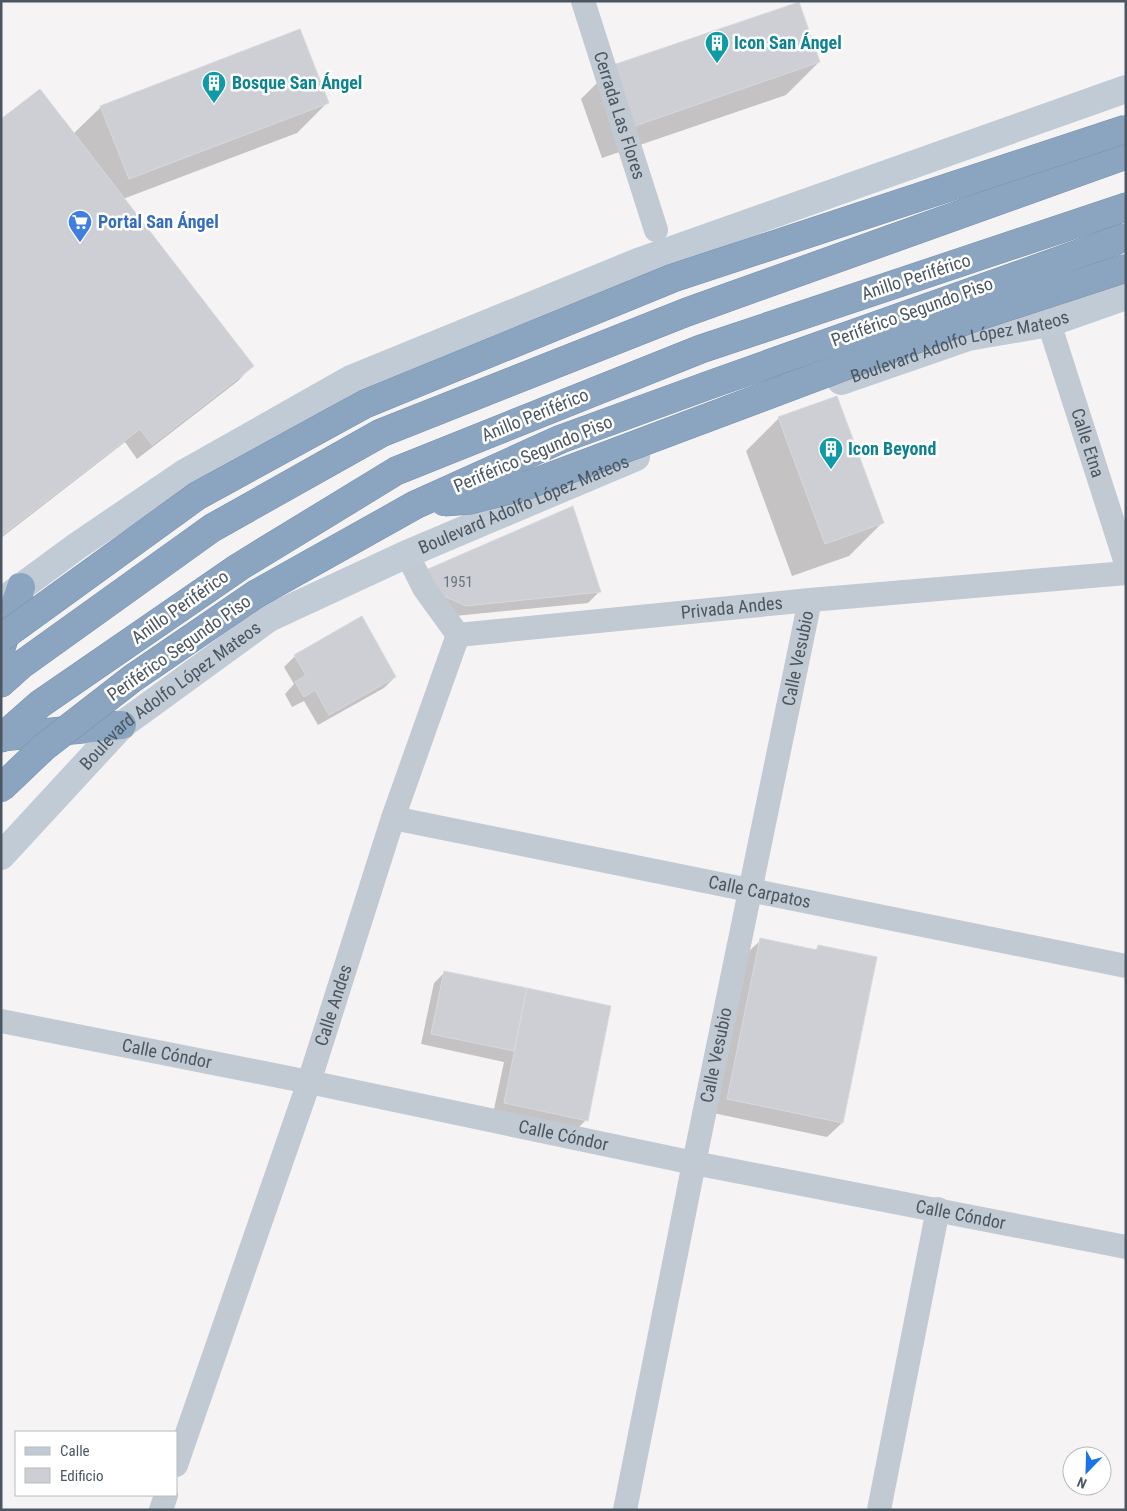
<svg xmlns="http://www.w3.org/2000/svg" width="1127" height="1511" font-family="'Roboto Condensed',sans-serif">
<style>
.shadow{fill:#0003}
.building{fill:#cdcfd5;stroke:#d7d9de}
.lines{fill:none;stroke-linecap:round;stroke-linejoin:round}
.highway-casing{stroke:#7690ad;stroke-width:29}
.street{stroke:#c1cad2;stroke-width:24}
.secondary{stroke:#c1cbd6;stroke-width:28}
.highway{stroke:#8ba5c1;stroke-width:28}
.highway-bridge-casing{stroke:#7690ad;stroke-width:29;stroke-linecap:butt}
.highway-bridge{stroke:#8ba5c1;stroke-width:28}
.labels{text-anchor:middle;stroke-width:5;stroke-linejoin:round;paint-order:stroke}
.number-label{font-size:15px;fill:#6b747e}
.culture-label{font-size:18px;font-weight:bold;fill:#0d838f;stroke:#fff;text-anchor:start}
.street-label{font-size:18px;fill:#4a5661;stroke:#fff}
.shop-label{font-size:18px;font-weight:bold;fill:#366cbe;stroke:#fff;text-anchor:start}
</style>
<rect width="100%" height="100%" fill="#f5f3f3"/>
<g class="shadow">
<path d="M819 62 786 95 602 158 581 99 614 66Z"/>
<path d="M327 103 297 133 123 199 252 366 238 381 137 459 125 442 1 538V121L73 134 101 107Z"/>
<path d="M779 418 882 523 849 556 792 576 746 451Z"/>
<path d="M429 570 599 592 588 603 455 616Z"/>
<path d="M295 656 395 677 384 688 318 725 304 701 292 707 285 694 294 684 284 667Z"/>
<path d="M761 940 814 951 819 946 842 1123 827 1137 713 1113 746 954Z"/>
<path d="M445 972 610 1007 586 1120 575 1131 493 1114 504 1062 421 1044 434 983Z"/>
</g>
<g class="building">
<path d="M799 2 820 62 635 126 613 65Z"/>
<path d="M300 29 329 103 129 179 100 106Z"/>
<path d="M40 89 254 366 152 445 140 429 1 536V119Z"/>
<path d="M837 396 884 523 825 544 778 417Z"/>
<path d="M573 506 601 592 466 606 432 591 426 574 428 569Z"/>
<path d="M362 616 396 677 329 715 315 690 304 697 295 682 306 675 294 655Z"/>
<path d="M760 938 817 950 818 945 877 957 843 1123 727 1099Z"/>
<path d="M444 971 527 988 514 1051 431 1034Z"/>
<path d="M527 988 611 1006 588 1121 504 1103Z"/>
</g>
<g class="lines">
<defs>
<g id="highway">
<path d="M1 648 21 587"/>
<path d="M1 683 21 665 212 528 381 433 687 312 1126 155"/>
<path d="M2 737 122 725"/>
<path d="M1 738 40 704 239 567 396 471 701 349 1126 207"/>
</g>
</defs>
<use href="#highway" class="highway-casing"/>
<g class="street">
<path id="s1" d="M583 1 656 230"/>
<path id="s2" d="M1049 323 1126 563"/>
<path d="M407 554 424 588 458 635"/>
<path id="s3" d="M458 635 810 600 1126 573"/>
<path id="s4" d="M393 818 1126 966"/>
<path id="s5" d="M1 1021 309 1082 694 1163 1126 1247"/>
<path id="s6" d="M176 1465 309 1082 393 818 458 635"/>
<path d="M161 1510 166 1495"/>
<path id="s7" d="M625 1510 694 1163 810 600"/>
<path d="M879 1510 938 1209"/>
</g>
<g class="secondary">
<path id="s8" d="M841 381 968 337 1049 323 1126 296"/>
<path d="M1 602 77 546 183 474 351 379 638 262 1126 89"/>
<path id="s9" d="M1 856 122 725 269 618 407 554 636 457"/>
</g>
<use href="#highway" class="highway"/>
<defs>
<g id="highway-bridge">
<path d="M444 502 470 500 528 485 973 318 1126 268"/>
<path d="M1 638 197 496 365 404 673 278 1126 129"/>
<path d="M1 788 44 747 133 678 256 594 415 505 561 439 712 384 1126 237"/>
</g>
</defs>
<use href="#highway-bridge" class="highway-bridge-casing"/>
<use href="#highway-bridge" class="highway-bridge"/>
</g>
<defs>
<symbol id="building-pin" viewBox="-11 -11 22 30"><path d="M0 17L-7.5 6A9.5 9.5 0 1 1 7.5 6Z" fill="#0f9aa8" stroke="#fff"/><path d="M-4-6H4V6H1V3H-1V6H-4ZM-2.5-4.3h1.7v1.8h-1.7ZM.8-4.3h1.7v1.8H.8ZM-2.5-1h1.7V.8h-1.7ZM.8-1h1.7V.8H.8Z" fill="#fff"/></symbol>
<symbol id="supermarket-pin" viewBox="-11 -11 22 30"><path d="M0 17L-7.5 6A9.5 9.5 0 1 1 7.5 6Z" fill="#3f7fe0" stroke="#fff"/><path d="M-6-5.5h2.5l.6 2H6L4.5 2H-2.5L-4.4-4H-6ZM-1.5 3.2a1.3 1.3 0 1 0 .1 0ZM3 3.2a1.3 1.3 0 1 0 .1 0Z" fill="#fff"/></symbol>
</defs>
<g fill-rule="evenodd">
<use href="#building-pin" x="703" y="29" width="28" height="38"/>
<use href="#building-pin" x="200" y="69" width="28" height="38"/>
<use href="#supermarket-pin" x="66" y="208" width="28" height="38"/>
<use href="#building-pin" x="817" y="435" width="28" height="38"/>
</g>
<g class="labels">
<g class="number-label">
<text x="458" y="587">1951</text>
</g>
<g class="culture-label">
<text x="734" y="49">Icon San Ángel</text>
<text x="232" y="89">Bosque San Ángel</text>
<text x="848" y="455">Icon Beyond</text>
</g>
<g class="street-label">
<text dy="6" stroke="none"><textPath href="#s1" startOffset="120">Cerrada Las Flores</textPath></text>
<text transform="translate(916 277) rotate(-18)" y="6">Anillo Periférico</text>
<text transform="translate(912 312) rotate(-20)" y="6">Periférico Segundo Piso</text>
<text dy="6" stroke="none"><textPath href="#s8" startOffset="124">Boulevard Adolfo López Mateos</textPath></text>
<text transform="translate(535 415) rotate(-22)" y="6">Anillo Periférico</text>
<text dy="6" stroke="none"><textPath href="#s2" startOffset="126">Calle Etna</textPath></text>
<text transform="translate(533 454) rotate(-23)" y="6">Periférico Segundo Piso</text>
<text dy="6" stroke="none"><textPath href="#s9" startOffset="639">Boulevard Adolfo López Mateos</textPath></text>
<text transform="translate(180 607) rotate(-35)" y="6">Anillo Periférico</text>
<text dy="6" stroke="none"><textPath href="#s3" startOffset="275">Privada Andes</textPath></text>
<text transform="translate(179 648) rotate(-35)" y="6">Periférico Segundo Piso</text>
<text dy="6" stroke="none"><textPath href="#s7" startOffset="869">Calle Vesubio</textPath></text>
<text dy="6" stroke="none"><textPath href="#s9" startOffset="234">Boulevard Adolfo López Mateos</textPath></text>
<text dy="6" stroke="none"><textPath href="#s4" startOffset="374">Calle Carpatos</textPath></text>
<text dy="6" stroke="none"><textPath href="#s6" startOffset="486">Calle Andes</textPath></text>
<text dy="6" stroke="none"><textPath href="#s5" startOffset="169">Calle Cóndor</textPath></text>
<text dy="6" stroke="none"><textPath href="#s7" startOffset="464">Calle Vesubio</textPath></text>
<text dy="6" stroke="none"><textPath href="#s5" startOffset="574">Calle Cóndor</textPath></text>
<text dy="6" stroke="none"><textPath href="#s5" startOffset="979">Calle Cóndor</textPath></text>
</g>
<g class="shop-label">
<text x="98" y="228">Portal San Ángel</text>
</g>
</g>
<rect width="1127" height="1511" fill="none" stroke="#4a5661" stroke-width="5"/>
<rect x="15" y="1431" width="162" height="65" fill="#ffffff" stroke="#b7bbc0"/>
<rect x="25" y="1447" width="25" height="8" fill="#c1cbd6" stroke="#b7bbc0"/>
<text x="60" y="1456" font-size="15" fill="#4a5661">Calle</text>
<rect x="25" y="1468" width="25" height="15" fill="#cdcfd5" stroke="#b7bbc0"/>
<text x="60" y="1481" font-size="15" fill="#4a5661">Edificio</text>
<g transform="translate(1087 1471) rotate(203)"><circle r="24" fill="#ffffff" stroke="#b7bbc0"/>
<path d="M0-4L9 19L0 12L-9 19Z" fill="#1a73e8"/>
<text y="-8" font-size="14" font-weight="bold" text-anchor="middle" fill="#4a5661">N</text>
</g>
</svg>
